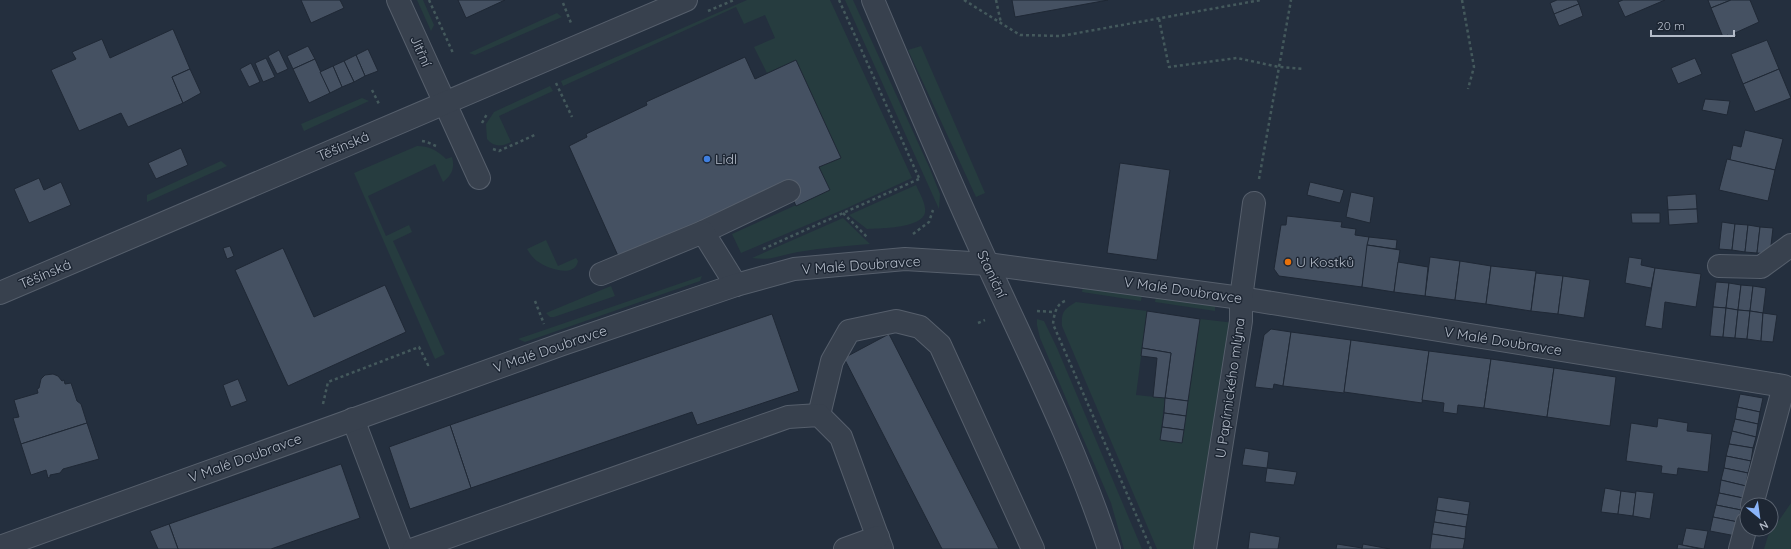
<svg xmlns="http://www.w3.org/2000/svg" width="1791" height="549" font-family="Quicksand,sans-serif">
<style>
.green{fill:#263c3f}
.building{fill:#455162;stroke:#1f2835}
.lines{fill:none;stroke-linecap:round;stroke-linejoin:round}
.minor-casing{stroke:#565f6c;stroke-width:24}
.path{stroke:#44595c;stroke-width:2.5;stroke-dasharray:3 3;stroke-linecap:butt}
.minor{stroke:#38414e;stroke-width:22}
.shop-dot{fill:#3f7fe0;stroke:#1d2633;stroke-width:1.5}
.food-dot{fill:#e8710a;stroke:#1d2633;stroke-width:1.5}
.labels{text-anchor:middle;stroke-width:3;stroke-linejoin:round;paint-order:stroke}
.street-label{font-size:14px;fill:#b4bcc9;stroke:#1d2633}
.poi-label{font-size:14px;fill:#b4bcc9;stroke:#1d2633;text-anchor:start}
</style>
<rect width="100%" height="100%" fill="#242f3e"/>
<g class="green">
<path d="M417 0H423L434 25 431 31Z"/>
<path d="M747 0H830L912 178 847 208 741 253 732 234 829 190 819 167 841 158 796 60 767 73 754 47 775 38 765 15 744 24 736 7 563 86 561 81Z"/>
<path d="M845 0H853L930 169 940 194 939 209Z"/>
<path d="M557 13 562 17 475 55 469 53Z"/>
<path d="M921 46 985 193 976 197 908 50Z"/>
<path d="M550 86 553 91 499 116 511 142C501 147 494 147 487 139L486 124 494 112Z"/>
<path d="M362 98 369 101 304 131 301 124Z"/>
<path d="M417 146C429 146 437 150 446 159L452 157C455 168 452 175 443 182L435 164 368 196 386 236 409 225 412 232 393 241 445 354 435 359 354 173Z"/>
<path d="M221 161 227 166 147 202V195Z"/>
<path d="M916 185C919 192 924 200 925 208 929 229 880 228 867 229L849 215Z"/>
<path d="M843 218 870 244C846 246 822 248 798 252 780 255 771 261 752 258Z"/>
<path d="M546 240 558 266 576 258 578 261C575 279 546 268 537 261 533 258 530 254 527 249Z"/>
<path d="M702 276 700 281 525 342 518 339Z"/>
<path d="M611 286 615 296 554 317H550L546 313Z"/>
<path d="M1083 287 1142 295 1141 301 1082 292Z"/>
<path d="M1156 297 1215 306V311L1155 302Z"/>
<path d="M1076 302 1147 311 1136 395 1165 398 1160 439 1182 443 1200 319 1235 323 1198 549H1157L1062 326C1061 312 1064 309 1076 302Z"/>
<path d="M1037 319 1044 321 1057 348 1142 549H1124L1111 503 1040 338 1037 325Z"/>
<path d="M1791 503V549H1764L1768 536Z"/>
</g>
<g class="building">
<path d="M301 0H340L344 8 311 23Z"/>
<path d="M458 0H505L466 18Z"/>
<path d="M1012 0H1108L1015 17Z"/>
<path d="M1557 0H1577L1579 4 1554 14 1550 3Z"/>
<path d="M1623 0H1665L1625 17 1618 2Z"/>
<path d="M1708 0H1731L1711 8Z"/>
<path d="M1731 0H1750L1759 22 1735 33 1737 36 1730 38 1728 35 1723 37 1711 8Z"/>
<path d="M1579 4 1583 16 1559 26 1554 14Z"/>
<path d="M173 29 190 69 172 77 183 103 128 127 121 113 79 131 51 70 76 59 72 52 102 39 110 58Z"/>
<path d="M1767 40 1779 69 1743 84 1731 54Z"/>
<path d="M308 46 315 59 293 69 287 56Z"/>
<path d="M368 49 378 71 365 76 356 55Z"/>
<path d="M279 50 288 69 277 74 268 56Z"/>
<path d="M356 55 365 76 354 82 344 61Z"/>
<path d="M745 57 755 79 796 60 841 158 819 167 830 190 796 206 786 183 619 258 569 146 587 137 586 134 647 105 646 102Z"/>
<path d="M266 58 275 77 263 82 255 63Z"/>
<path d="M1695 58 1702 74 1678 84 1671 68Z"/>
<path d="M315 59 330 93 309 103 293 69Z"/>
<path d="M344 61 354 82 342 87 333 66Z"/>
<path d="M251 63 260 82 249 87 240 69Z"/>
<path d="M333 66 342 87 330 93 320 72Z"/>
<path d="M190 69 201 93 183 103 172 77Z"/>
<path d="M1779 69 1791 98 1755 112 1743 84Z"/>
<path d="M1705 99 1730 101 1727 115 1702 110Z"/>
<path d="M1745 130 1783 139 1775 170 1730 160 1733 145 1741 147Z"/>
<path d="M181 148 188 165 156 179 148 163Z"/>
<path d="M1727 159 1775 170 1768 201 1719 190Z"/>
<path d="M1120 163 1170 170 1157 260 1107 253Z"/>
<path d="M39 178 44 190 61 182 71 205 29 223 14 189Z"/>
<path d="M1310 182 1344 190 1340 203 1307 195Z"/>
<path d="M1351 192 1374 197 1370 223 1346 217Z"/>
<path d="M1696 194 1697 209 1668 210 1667 196Z"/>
<path d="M1697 209 1698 223 1669 225 1668 210Z"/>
<path d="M1631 213H1660V223H1632Z"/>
<path d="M1287 216 1342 222 1341 227 1356 229 1355 235 1369 237 1362 287 1279 276 1274 269 1281 225H1286Z"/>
<path d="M1722 222 1735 224 1732 250 1719 249Z"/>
<path d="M1735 224 1748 225 1745 252 1732 250Z"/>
<path d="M1748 225 1760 227 1757 253 1745 252Z"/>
<path d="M1760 227 1773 228 1770 254 1757 253Z"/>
<path d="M1369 237 1397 240 1396 249 1367 245Z"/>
<path d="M1367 245 1400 250 1394 292 1362 287Z"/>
<path d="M230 246 234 256 227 259 223 248Z"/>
<path d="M283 248 314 317 385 285 406 332 288 386 235 270Z"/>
<path d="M1430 257 1460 261 1455 300 1425 296Z"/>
<path d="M1629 257 1642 259 1641 265 1655 268 1651 288 1625 283Z"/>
<path d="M1460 261 1491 266 1486 304 1455 300Z"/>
<path d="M1398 262 1428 267 1425 296 1394 292Z"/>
<path d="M1491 266 1536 271 1531 311 1486 304Z"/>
<path d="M1655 268 1701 274 1696 307 1665 302 1662 329 1645 326Z"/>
<path d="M1536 273 1563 276 1558 314 1531 311Z"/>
<path d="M1563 276 1590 280 1584 318 1558 314Z"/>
<path d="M1716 282 1729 283 1726 308 1713 307Z"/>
<path d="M1729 283 1741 285 1738 310 1726 308Z"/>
<path d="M1741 285 1753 286 1750 311 1738 310Z"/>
<path d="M1753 286 1766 288 1763 313 1750 311Z"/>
<path d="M1713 307 1726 308 1723 337 1710 336Z"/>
<path d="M1726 308 1738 310 1735 338 1723 337Z"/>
<path d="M1738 310 1750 311 1747 339 1735 338Z"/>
<path d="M1147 311 1200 319 1188 401 1165 398 1171 353 1142 348Z"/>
<path d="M1750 311 1763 313 1761 341 1747 339Z"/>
<path d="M1763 313 1777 315 1773 342 1761 341Z"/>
<path d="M772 314 799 391 697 425 692 412 471 488 450 425Z"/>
<path d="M1271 329 1291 332 1283 386 1274 384 1273 389 1255 387 1264 335Z"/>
<path d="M1291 332 1351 340 1344 393 1283 386Z"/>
<path d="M889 334 999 549H942L844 358Z"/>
<path d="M1351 340 1429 351 1422 403 1344 392Z"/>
<path d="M1142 348 1171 353 1165 398 1153 397 1157 358 1141 356Z"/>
<path d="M1429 351 1491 359 1484 408 1458 405 1457 414 1443 412 1444 403 1422 400Z"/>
<path d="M1491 359 1554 368 1547 417 1484 408Z"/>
<path d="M1554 368 1616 377 1610 426 1547 417Z"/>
<path d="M53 374 58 376 62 381 64 380 65 384 71 383 77 401 81 404 87 423 21 444 13 418 19 417 14 400 38 393 37 389 39 388 41 379 45 375Z"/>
<path d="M238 379 247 401 231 407 223 385Z"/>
<path d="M1740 394 1763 398 1760 412 1737 407Z"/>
<path d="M1165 398 1188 401 1186 416 1164 413Z"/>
<path d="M1737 407 1760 412 1758 424 1735 419Z"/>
<path d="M1164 413 1186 416 1184 430 1162 427Z"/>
<path d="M1658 418 1688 423 1687 431 1712 434 1708 472 1678 468 1677 475 1661 473 1662 466 1626 461 1631 423 1657 427Z"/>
<path d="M1735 419 1758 424 1756 437 1732 431Z"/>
<path d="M87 423 99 459 63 469 60 473 50 475V477L48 478 46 470 31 475 21 444Z"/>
<path d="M450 425 471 488 410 509 389 447Z"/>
<path d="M1162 427 1184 430 1182 443 1160 440Z"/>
<path d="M1732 431 1756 437 1753 448 1729 444Z"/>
<path d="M1729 444 1753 448 1751 461 1726 456Z"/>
<path d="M1245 448 1269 452 1267 468 1242 465Z"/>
<path d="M1726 456 1751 461 1748 473 1724 468Z"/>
<path d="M341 464 360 518 271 549H178L169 524Z"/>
<path d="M1267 468 1297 472 1294 485 1265 482Z"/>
<path d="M1724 468 1748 473 1746 486 1721 480Z"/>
<path d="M1721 480 1746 486 1743 498 1719 493Z"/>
<path d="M1605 488 1621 491 1618 514 1601 512Z"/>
<path d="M1621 491 1636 493 1633 516 1618 514Z"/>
<path d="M1636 491 1654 493 1650 519 1633 516Z"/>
<path d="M1719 493 1743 498 1741 510 1716 505Z"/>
<path d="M1438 497 1470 502 1468 515 1436 510Z"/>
<path d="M1716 505 1741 510 1738 522 1713 517Z"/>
<path d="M1436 510 1468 515 1466 527 1434 522Z"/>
<path d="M1713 517 1738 522 1736 536 1710 531Z"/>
<path d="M1434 522 1466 527 1465 539 1432 534Z"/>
<path d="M169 524 178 549H158L150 531Z"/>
<path d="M1686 528 1708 531 1704 549 1682 545Z"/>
<path d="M1250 532 1280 537 1278 549H1248Z"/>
<path d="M1432 534 1465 539 1463 549H1430Z"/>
<path d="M1337 544 1362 548V549H1336Z"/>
<path d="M1363 544 1390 549H1362Z"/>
<path d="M1678 544 1682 545 1700 549H1677Z"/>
</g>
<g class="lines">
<defs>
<g id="minor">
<path d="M398 0 479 178"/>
<path d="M873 0C910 88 947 176 987 263 1030 357 1077 451 1109 549"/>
<path d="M703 232 789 191"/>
<path d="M1719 266 1761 267 1791 245"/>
<path d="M601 274 703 232 736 285"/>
<path d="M0 293 686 0"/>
<path d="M819 415 832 361 849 331 896 321 920 327 940 345 1033 549"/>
<path d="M353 419 402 549"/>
<path d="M0 547 560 345 736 285 794 269 905 259 987 264 1241 298 1784 386 1752 505"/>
<path d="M414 549 788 417 819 415 841 437 882 549"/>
<path d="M845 549 878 537"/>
<path d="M1205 549 1241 321V298L1254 203"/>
<path d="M1740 549 1747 523"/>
</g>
</defs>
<use href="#minor" class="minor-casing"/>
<g class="path">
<path d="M429 0 453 53"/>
<path d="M839 0 919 178"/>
<path d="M964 0 1020 35 1061 36 1261 0"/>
<path d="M996 0 1001 23"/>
<path d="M1462 0 1474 67 1468 89"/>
<path d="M563 3 571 23"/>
<path d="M708 11 734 0"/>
<path d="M1159 19 1169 67 1237 58 1279 67 1304 69"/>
<path d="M556 83 572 117"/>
<path d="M372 90 379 104"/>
<path d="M482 123 487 114"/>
<path d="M422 141 427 142 436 146"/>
<path d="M493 149 499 151 537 134"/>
<path d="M1259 179 1291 0"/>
<path d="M843 213 867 237"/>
<path d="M913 234 929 222 933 210"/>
<path d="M763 249 919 179"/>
<path d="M535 301 544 324"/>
<path d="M1065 301C1056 304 1054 315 1053 324L1151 549"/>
<path d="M1037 311 1054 312"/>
<path d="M978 323 985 320"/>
<path d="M323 404 328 382 419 347 428 365 429 364"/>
</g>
<use href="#minor" class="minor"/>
</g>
<circle class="shop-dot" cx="707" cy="159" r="4"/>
<circle class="food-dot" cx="1288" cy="262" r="4"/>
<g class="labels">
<g class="street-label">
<text transform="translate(421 51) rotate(66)" y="5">Jitřní</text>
<text transform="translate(343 146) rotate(-23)" y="5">Těšínská</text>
<text transform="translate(861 265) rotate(-4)" y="5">V Malé Doubravce</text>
<text transform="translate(45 274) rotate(-23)" y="5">Těšínská</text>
<text transform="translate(992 274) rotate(65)" y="5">Staniční</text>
<text transform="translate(1183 290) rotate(8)" y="5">V Malé Doubravce</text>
<text transform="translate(1503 341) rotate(9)" y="5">V Malé Doubravce</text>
<text transform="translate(550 349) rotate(-19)" y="5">V Malé Doubravce</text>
<text transform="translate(1230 388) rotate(-82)" y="5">U Papírnického mlýna</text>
<text transform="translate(245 458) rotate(-20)" y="5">V Malé Doubravce</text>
</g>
<g class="poi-label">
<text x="715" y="164">Lidl</text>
<text x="1296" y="267">U Kostků</text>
</g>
</g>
<g transform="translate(1759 517) rotate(151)"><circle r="19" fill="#1d2633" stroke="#59626f"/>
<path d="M0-3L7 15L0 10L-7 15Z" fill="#8ab4f8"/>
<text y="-6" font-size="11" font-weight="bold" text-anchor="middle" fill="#b4bcc9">N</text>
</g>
<path d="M1651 30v6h83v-6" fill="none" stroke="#b4bcc9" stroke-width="2"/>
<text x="1657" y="30" font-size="12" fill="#b4bcc9" stroke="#1d2633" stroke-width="3" paint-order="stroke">20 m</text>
</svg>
